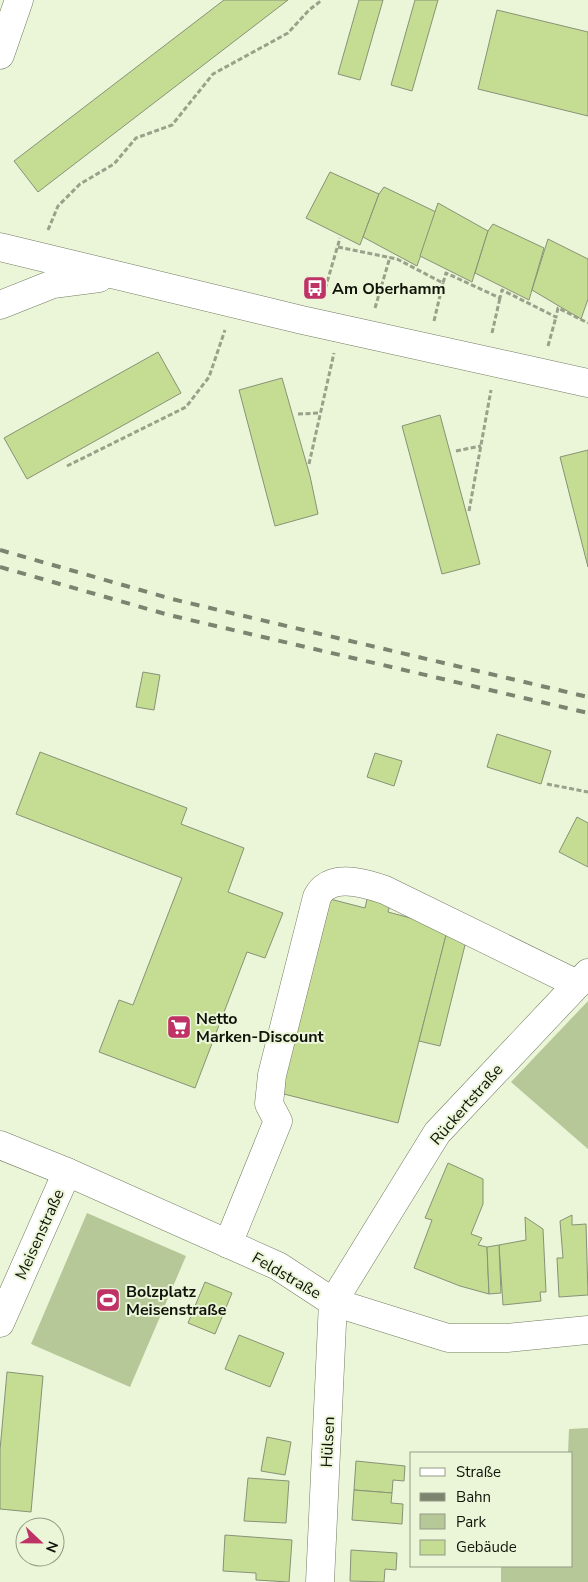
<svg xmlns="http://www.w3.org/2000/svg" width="588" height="1582" font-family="'Nunito Sans',sans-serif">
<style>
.green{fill:#b6c798}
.building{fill:#c4dd93;stroke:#889277}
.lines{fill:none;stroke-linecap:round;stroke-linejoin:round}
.minor-casing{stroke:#727b61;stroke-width:29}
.path{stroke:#99a18a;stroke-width:3;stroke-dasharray:5 2.5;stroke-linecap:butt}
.minor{stroke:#fff;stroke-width:28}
.rail{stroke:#7c836f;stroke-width:4;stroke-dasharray:9 9;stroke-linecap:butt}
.labels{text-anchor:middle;stroke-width:4;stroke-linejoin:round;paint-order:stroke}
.poi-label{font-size:16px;font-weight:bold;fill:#101309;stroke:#ebf6d8;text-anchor:start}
.street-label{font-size:16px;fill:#101309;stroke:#ebf6d8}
</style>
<rect width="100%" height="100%" fill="#ebf6d8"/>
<g class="green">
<path d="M588 1001V1149L511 1082Z"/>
<path d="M87 1213 186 1256 130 1387 31 1344Z"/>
<path d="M588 1428V1582H501V1566H572V1453H568L569 1429Z"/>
</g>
<g class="building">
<path d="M224 0H288L38 192 14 161Z"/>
<path d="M359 0H383L360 80 338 74Z"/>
<path d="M415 0H438L412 91 391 85Z"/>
<path d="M497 10 588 32V116L478 89Z"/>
<path d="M330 172 379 194 360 245 306 218Z"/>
<path d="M384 187 436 212 417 266 363 237 379 194Z"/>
<path d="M438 203 488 231 472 282 420 256Z"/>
<path d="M493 224 544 248 529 300 475 273 488 231Z"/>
<path d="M548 239 588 259V299L581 319 532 290Z"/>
<path d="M158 352 181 393 27 479 4 438Z"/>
<path d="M282 378 310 476 318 514 275 526 239 390Z"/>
<path d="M440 415 480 564 442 574 402 426Z"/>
<path d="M588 450V567L560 457Z"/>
<path d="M143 672 160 675 154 710 136 707Z"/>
<path d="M497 734 551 751 541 784 487 767Z"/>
<path d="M40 752 187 808 181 824 244 848 228 892 283 913 265 958 247 952 195 1088 99 1052 119 1000 133 1005 182 878 16 814Z"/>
<path d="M375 753 402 761 394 786 367 777Z"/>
<path d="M577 817 588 823V867L559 852Z"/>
<path d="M368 895 391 901 388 912 448 928 398 1123 280 1093 330 899 365 908Z"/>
<path d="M446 935 466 941 440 1046 419 1041Z"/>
<path d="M448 1163 483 1179V1204L471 1234 482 1238 478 1245 487 1247 489 1294 460 1286 414 1268 432 1220 425 1218Z"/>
<path d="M572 1215V1225L586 1224 588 1295 559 1297 557 1258H563L560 1221Z"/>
<path d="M525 1217 543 1229 546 1292H540L541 1301 503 1305 499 1245 526 1240Z"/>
<path d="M499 1245 501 1293 489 1294 487 1247Z"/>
<path d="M205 1282 232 1293 215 1334 188 1323Z"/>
<path d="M239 1335 284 1353 270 1387 225 1369Z"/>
<path d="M7 1372 43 1376 31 1512 0 1509V1450Z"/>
<path d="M267 1437 291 1442 285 1475 261 1471Z"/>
<path d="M356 1461 405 1466 404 1481 393 1480 392 1493 354 1490Z"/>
<path d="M248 1478 289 1481 286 1523 244 1521Z"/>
<path d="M354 1490 392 1493 391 1503 403 1504 402 1524 352 1520Z"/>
<path d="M225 1535 292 1540 289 1582 256 1580V1573L223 1571Z"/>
<path d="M351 1550 397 1553 396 1570 385 1569 384 1582 350 1581Z"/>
</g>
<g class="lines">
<defs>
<g id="minor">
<path d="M0 55 19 0"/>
<path d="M0 247 302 320 588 383"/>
<path d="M0 305 53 284 99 278"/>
<path d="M0 1145 67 1172 278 1266 333 1302 448 1338H507L588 1330"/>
<path d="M228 1244 278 1121 269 1104 272 1075 317 897C319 894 321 890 324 888 340 875 368 884 385 890L577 984"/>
<path d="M0 1323 67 1172"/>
<path d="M320 1582 333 1302 437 1133 588 973"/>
</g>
</defs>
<use href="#minor" class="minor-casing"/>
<g class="path">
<path d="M48 230 58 206 80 184 114 164 136 138 172 125 213 74 288 33 309 10 322 0"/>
<path d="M338 247 397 259 443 283 446 273 500 298 502 290 556 317 558 308 588 323"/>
<path d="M323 296 340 238"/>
<path d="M375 308 390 257"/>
<path d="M434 321 443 283"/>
<path d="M492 333 500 298"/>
<path d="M548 346 556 317"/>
<path d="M298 414 320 413"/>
<path d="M456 451 481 446"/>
<path d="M309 464 334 353"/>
<path d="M67 466 186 407 209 377 225 330"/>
<path d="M469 511 491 390"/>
<path d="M547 784 588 792"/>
</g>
<use href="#minor" class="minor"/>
<g class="rail">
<path d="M0 550 172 599 588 697"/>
<path d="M0 567 169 615 588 713"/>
</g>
</g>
<defs>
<symbol id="bus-square" viewBox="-11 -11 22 22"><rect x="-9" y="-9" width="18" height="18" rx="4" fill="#bf3266" stroke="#ebf6d8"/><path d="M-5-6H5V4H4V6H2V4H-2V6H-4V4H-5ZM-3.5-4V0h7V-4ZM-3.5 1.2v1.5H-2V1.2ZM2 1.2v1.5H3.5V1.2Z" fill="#fff"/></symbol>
<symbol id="supermarket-square" viewBox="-11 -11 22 22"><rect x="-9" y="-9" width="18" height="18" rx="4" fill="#bf3266" stroke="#ebf6d8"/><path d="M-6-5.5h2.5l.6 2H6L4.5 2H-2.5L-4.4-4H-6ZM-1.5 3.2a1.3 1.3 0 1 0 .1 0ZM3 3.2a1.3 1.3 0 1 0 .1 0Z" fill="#fff"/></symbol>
<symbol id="stadium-square" viewBox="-11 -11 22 22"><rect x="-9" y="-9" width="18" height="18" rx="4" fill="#bf3266" stroke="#ebf6d8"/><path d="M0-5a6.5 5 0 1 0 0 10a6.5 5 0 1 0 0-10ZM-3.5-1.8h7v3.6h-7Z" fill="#fff"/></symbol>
</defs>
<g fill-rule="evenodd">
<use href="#bus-square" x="301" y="274" width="28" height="28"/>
<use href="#supermarket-square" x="165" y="1013" width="28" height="28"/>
<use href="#stadium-square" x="94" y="1286" width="28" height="28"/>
</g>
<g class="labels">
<g class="poi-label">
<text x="332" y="294">Am Oberhamm</text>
<text x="196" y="1024">Netto<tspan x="196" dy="18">Marken-Discount</tspan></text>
<text x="126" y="1297">Bolzplatz<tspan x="126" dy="18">Meisenstraße</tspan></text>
</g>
<g class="street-label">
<text transform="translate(466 1104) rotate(-49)" y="6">Rückertstraße</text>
<text transform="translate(39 1234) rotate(-66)" y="6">Meisenstraße</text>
<text transform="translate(287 1275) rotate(30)" y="6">Feldstraße</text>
<text transform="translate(327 1442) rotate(-87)" y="6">Hülsen</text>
</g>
</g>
<rect x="410" y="1452" width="162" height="115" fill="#ebf6d8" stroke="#939b85"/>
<rect x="420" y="1468" width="25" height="8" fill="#ffffff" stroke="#939b85"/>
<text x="456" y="1477" font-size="15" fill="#101309">Straße</text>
<rect x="420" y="1493" width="25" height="8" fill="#7c836f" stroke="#939b85"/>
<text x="456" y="1502" font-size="15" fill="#101309">Bahn</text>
<rect x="420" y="1514" width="25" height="15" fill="#b6c798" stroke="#939b85"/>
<text x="456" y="1527" font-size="15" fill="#101309">Park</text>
<rect x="420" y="1540" width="25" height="15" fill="#c4dd93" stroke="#939b85"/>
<text x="456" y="1552" font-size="15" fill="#101309">Gebäude</text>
<g transform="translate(40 1542) rotate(112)"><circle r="24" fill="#ebf6d8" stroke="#939b85"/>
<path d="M0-4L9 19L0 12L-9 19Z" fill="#bf3266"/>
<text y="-8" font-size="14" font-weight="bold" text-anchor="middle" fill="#101309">N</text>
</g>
</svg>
